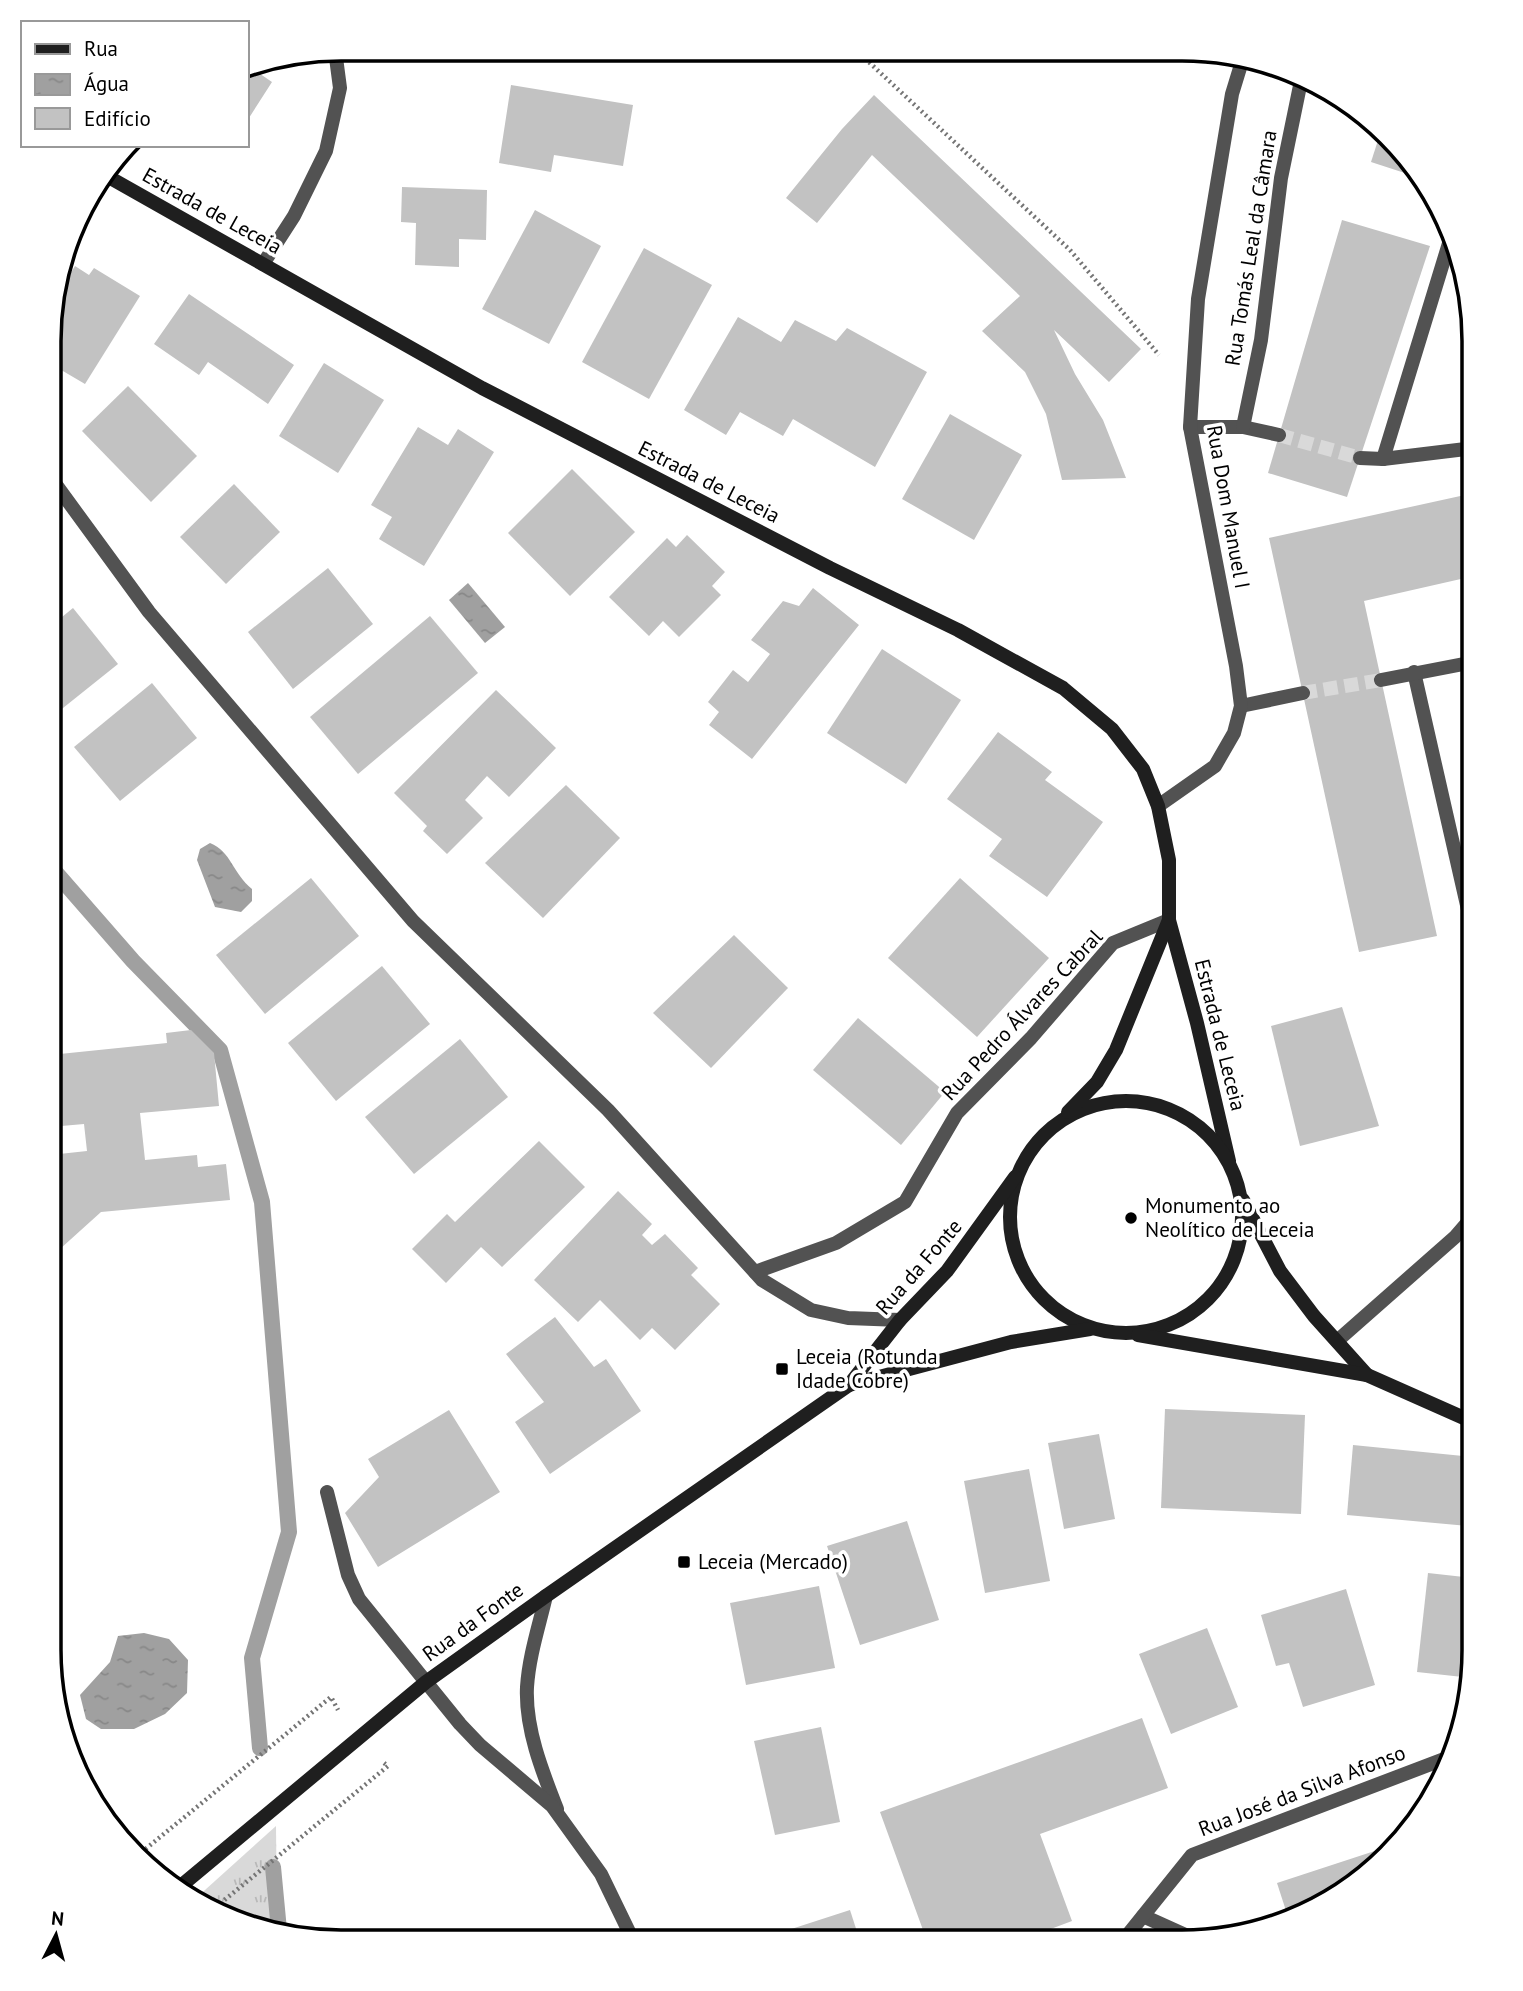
<svg xmlns="http://www.w3.org/2000/svg" width="1523" height="1991" font-family="'PT Sans',sans-serif">
<style>
.grass{fill:url(#grass-tufts)}
.water{fill:url(#water-ripples)}
.lines{fill:none;stroke-linecap:round;stroke-linejoin:round}
.stream{stroke:#a0a0a0;stroke-width:16}
.building{fill:#c2c2c2}
.street-tunnel{stroke:#d9d9d9;stroke-width:14;stroke-dasharray:14 7;stroke-linecap:butt}
.path{stroke:#747474;stroke-width:4.5;stroke-dasharray:2 3.5;stroke-linecap:butt}
.lane{stroke:#525252;stroke-width:14}
.street{stroke:#525252;stroke-width:14}
.secondary{stroke:#1f1f1f;stroke-width:14}
.poi-dot{fill:#000;stroke:#fff;stroke-width:2.5}
.labels{text-anchor:middle;stroke-width:7;stroke-linejoin:round;paint-order:stroke}
.street-label{font-size:21px;fill:#000;stroke:#fff}
.poi-label{font-size:21px;fill:#000;stroke:#fff;text-anchor:start}
.rim{fill:none;stroke:#000;stroke-width:3.5}
</style>
<defs>
<pattern id="grass-tufts" width="24" height="20" patternUnits="userSpaceOnUse" patternTransform="scale(1.75)"><rect width="24" height="20" fill="#d9d9d9"/><path d="M3 7l-1-3M5 7V3M7 7l1-3M15 17l-1-3M17 17v-4M19 17l1-3" fill="none" stroke="#b8b8b8"/></pattern>
<pattern id="water-ripples" width="26" height="14" patternUnits="userSpaceOnUse" patternTransform="scale(1.75)"><rect width="26" height="14" fill="#a0a0a0"/><path d="M2 4q2-2 4 0t4 0M15 11q2-2 4 0t4 0" fill="none" stroke="#888"/></pattern>
</defs>
<rect width="100%" height="100%" fill="#fff"/>
<path class="grass" d="M276 1826 277 1929 195 1899Z"/>
<g class="water">
<path d="M468 583 505 627 485 643 449 600Z"/>
<path d="M210 843C231 851 233 874 252 889V901L241 912 215 907 197 860 200 849Z"/>
<path d="M144 1633 169 1639 188 1660 187 1693 165 1714 134 1729H101L86 1719 80 1695 110 1662 118 1636Z"/>
</g>
<g class="lines">
<g class="stream">
<path d="M50 866 133 961 220 1050 262 1202 289 1532 252 1658 260 1748"/>
<path d="M273 1867 279 1930"/>
</g>
</g>
<g class="building">
<path d="M402 49H469V51L405 62Z"/>
<path d="M251 64 250 67 272 82 247 121V65Z"/>
<path d="M511 85 633 105 623 166 554 155 551 172 499 163Z"/>
<path d="M874 95 1141 349 1109 382 1054 330 1075 374 1103 420 1126 478 1062 480 1046 414 1025 372 982 331 1020 296 872 155 817 223 786 198 842 129Z"/>
<path d="M1380 134 1414 176 1371 162Z"/>
<path d="M402 187 487 190 486 240 459 239V267L415 265 416 223 401 222Z"/>
<path d="M535 210 601 246 549 344 482 309Z"/>
<path d="M1342 220 1430 246 1347 497 1268 473Z"/>
<path d="M644 248 712 285 649 399 582 362Z"/>
<path d="M75 266 89 275 94 268 140 296 85 384 51 364 52 332 54 328 52 325V303L60 278 65 282Z"/>
<path d="M189 294 294 365 268 404 208 362 199 375 154 344Z"/>
<path d="M738 317 781 342 795 320 836 341 847 328 927 372 875 467 793 419 783 436 740 412 726 435 684 410Z"/>
<path d="M324 363 384 400 338 473 279 436Z"/>
<path d="M128 386 197 456 151 502 82 431Z"/>
<path d="M950 414 1022 455 974 540 902 499Z"/>
<path d="M418 427 448 445 458 429 494 452 424 566 379 539 392 517 371 505Z"/>
<path d="M572 469 635 532 570 596 508 533Z"/>
<path d="M234 484 280 532 226 584 180 537Z"/>
<path d="M1474 493V576L1364 601 1437 936 1359 952 1269 538Z"/>
<path d="M687 535 725 572 712 586 721 595 679 637 663 621 649 636 609 597 667 538 676 547Z"/>
<path d="M328 568 373 624 293 689 248 632Z"/>
<path d="M813 588 859 625 752 759 709 725 719 712 708 702 733 670 748 682 770 654 751 640 783 601 799 606Z"/>
<path d="M73 608 118 664 53 716 51 713V626Z"/>
<path d="M430 616 478 673 358 774 310 717Z"/>
<path d="M882 649 961 700 906 784 827 733Z"/>
<path d="M152 683 197 738 120 801 74 747Z"/>
<path d="M496 690 556 748 509 797 487 776 465 800 483 818 447 854 423 831 427 826 394 793Z"/>
<path d="M998 732 1052 772 1045 780 1103 822 1047 897 989 856 1002 839 947 799Z"/>
<path d="M566 785 620 838 543 918 485 863Z"/>
<path d="M311 878 359 936 265 1014 216 955Z"/>
<path d="M960 878 1049 958 977 1037 888 958Z"/>
<path d="M734 935 788 988 711 1068 653 1013Z"/>
<path d="M382 966 430 1024 336 1101 288 1043Z"/>
<path d="M1342 1007 1379 1126 1300 1146 1271 1026Z"/>
<path d="M858 1018 945 1092 901 1145 813 1070Z"/>
<path d="M191 1030 214 1053 219 1106 140 1113 145 1160 197 1155 198 1167 226 1164 230 1200 101 1212 50 1258V1155L87 1151 84 1124 50 1127V1055L167 1043 166 1033Z"/>
<path d="M460 1039 508 1097 414 1174 365 1117Z"/>
<path d="M539 1141 585 1187 502 1267 481 1247 446 1283 412 1249 447 1214 455 1222Z"/>
<path d="M618 1191 652 1224 642 1235 652 1245 665 1234 698 1268 691 1275 720 1304 675 1350 652 1328 640 1340 600 1300 578 1322 534 1280Z"/>
<path d="M50 1260 60 1271 50 1280Z"/>
<path d="M555 1317 594 1367 606 1359 641 1411 550 1474 515 1422 544 1402 506 1354Z"/>
<path d="M1474 1328V1336L1473 1370 1466 1367 1461 1331Z"/>
<path d="M1165 1409 1305 1415 1301 1514 1161 1508Z"/>
<path d="M449 1410 500 1492 378 1567 345 1513 379 1477 368 1459Z"/>
<path d="M1099 1434 1115 1519 1064 1529 1048 1443Z"/>
<path d="M1353 1445 1473 1457 1468 1526 1347 1515Z"/>
<path d="M1029 1469 1050 1581 985 1593 964 1481Z"/>
<path d="M907 1521 939 1620 860 1645 827 1546Z"/>
<path d="M1428 1573 1473 1578 1472 1678 1417 1672Z"/>
<path d="M819 1586 835 1668 746 1685 730 1603Z"/>
<path d="M1346 1589 1375 1685 1303 1707 1289 1663 1276 1666 1261 1615Z"/>
<path d="M1207 1628 1238 1707 1171 1734 1139 1654Z"/>
<path d="M1142 1718 1168 1788 1040 1834 1072 1921 1016 1942 927 1941 880 1812Z"/>
<path d="M821 1727 840 1822 775 1835 754 1741Z"/>
<path d="M1396 1844 1375 1869 1311 1912 1288 1917 1277 1883Z"/>
<path d="M850 1910 860 1941H757V1940Z"/>
</g>
<g class="lines">
<g class="street-tunnel">
<path d="M1279 435 1360 458"/>
<path d="M1303 693 1381 680"/>
</g>
<g class="path">
<path d="M857 51 1070 250 1159 355"/>
<path d="M137 1856 331 1697 338 1710"/>
<path d="M216 1907 388 1766 384 1763"/>
</g>
<g class="lane">
<path d="M327 1492 348 1575 359 1599 426 1682"/>
<path d="M1143 1916 1194 1939"/>
</g>
<g class="street">
<path d="M263 264 294 216 326 151 340 88 335 50"/>
<path d="M1190 427H1243L1279 435"/>
<path d="M1243 427 1261 340 1281 178 1302 76"/>
<path d="M1360 458 1383 459 1474 448"/>
<path d="M1383 459 1450 240"/>
<path d="M51 478 149 612 413 921 608 1110 762 1280 811 1310 848 1318 900 1320"/>
<path d="M1414 672 1474 936"/>
<path d="M1381 680 1474 662"/>
<path d="M1241 706 1303 693"/>
<path d="M1158 806 1215 766 1234 733 1241 706 1236 666 1190 427 1198 299 1232 94 1243 58"/>
<path d="M755 1272 836 1243 905 1202 957 1113 1031 1038 1113 943 1169 920"/>
<path d="M1337 1341 1455 1237 1474 1215"/>
<path d="M546 1596C539 1626 529 1656 527 1687 525 1728 542 1771 557 1809"/>
<path d="M426 1682 460 1724 480 1745 552 1806 601 1874 633 1940"/>
<path d="M1122 1942 1192 1855 1452 1756"/>
</g>
<g class="secondary">
<path d="M105 175 482 388 830 568 958 630 1063 688 1112 729 1143 769 1158 806 1169 860V920L1197 1023 1229 1161"/>
<circle cx="1126" cy="1217" r="116"/>
<path d="M1068 1112 1097 1082 1116 1050 1169 920"/>
<path d="M1243 1200 1280 1271 1314 1316 1367 1375"/>
<path d="M1138 1335 1367 1375 1473 1422"/>
<path d="M849 1385 1011 1342 1090 1329"/>
<path d="M176 1890 426 1682 546 1596 849 1385 900 1320 947 1271 1015 1177"/>
</g>
</g>
<g class="poi-dot">
<circle cx="1131" cy="1218" r="7"/>
<rect x="775" y="1362" width="14" height="14" rx="3.5"/>
<rect x="677" y="1555" width="14" height="14" rx="3.5"/>
</g>
<g class="labels">
<g class="street-label">
<text transform="translate(212 211) rotate(29)" y="7">Estrada de Leceia</text>
<text transform="translate(1251 248) rotate(-81)" y="7">Rua Tomás Leal da Câmara</text>
<text transform="translate(709 482) rotate(27)" y="7">Estrada de Leceia</text>
<text transform="translate(1228 507) rotate(80)" y="7">Rua Dom Manuel I</text>
<text transform="translate(1022 1015) rotate(-47)" y="7">Rua Pedro Álvares Cabral</text>
<text transform="translate(1220 1035) rotate(76)" y="7">Estrada de Leceia</text>
<text transform="translate(919 1267) rotate(-49)" y="7">Rua da Fonte</text>
<text transform="translate(473 1622) rotate(-36)" y="7">Rua da Fonte</text>
<text transform="translate(1302 1791) rotate(-21)" y="7">Rua José da Silva Afonso</text>
</g>
<g class="poi-label">
<text x="1145" y="1213">Monumento ao<tspan x="1145" dy="24">Neolítico de Leceia</tspan></text>
<text x="796" y="1364">Leceia (Rotunda<tspan x="796" dy="24">Idade Cobre)</tspan></text>
<text x="698" y="1569">Leceia (Mercado)</text>
</g>
</g>
<path d="M0 0H1523V1991H0ZM341 61H1182A280 280 0 0 1 1462 341V1650A280 280 0 0 1 1182 1930H341A280 280 0 0 1 61 1650V341A280 280 0 0 1 341 61Z" fill="#fff" fill-rule="evenodd"/>
<path class="rim" d="M341 61H1182A280 280 0 0 1 1462 341V1650A280 280 0 0 1 1182 1930H341A280 280 0 0 1 61 1650V341A280 280 0 0 1 341 61Z"/>
<rect x="21" y="21" width="228" height="126" fill="#ffffff" stroke="#999999" stroke-width="2"/>
<rect x="35" y="44" width="35" height="10" fill="#1f1f1f" stroke="#999999" stroke-width="2"/>
<text x="84" y="56" font-size="21" fill="#000000">Rua</text>
<rect x="35" y="74" width="35" height="21" fill="url(#water-ripples)" stroke="#999999" stroke-width="2"/>
<text x="84" y="91" font-size="21" fill="#000000">Água</text>
<rect x="35" y="108" width="35" height="21" fill="#c2c2c2" stroke="#999999" stroke-width="2"/>
<text x="84" y="126" font-size="21" fill="#000000">Edifício</text>
<g transform="translate(56 1935) rotate(6)" stroke="#ffffff" stroke-width="5" paint-order="stroke">
<path d="M0-5L12 26L0 18L-12 26Z" fill="#000000"/>
<text y="-10" font-size="19" font-weight="bold" text-anchor="middle" fill="#000000">N</text>
</g>
</svg>
